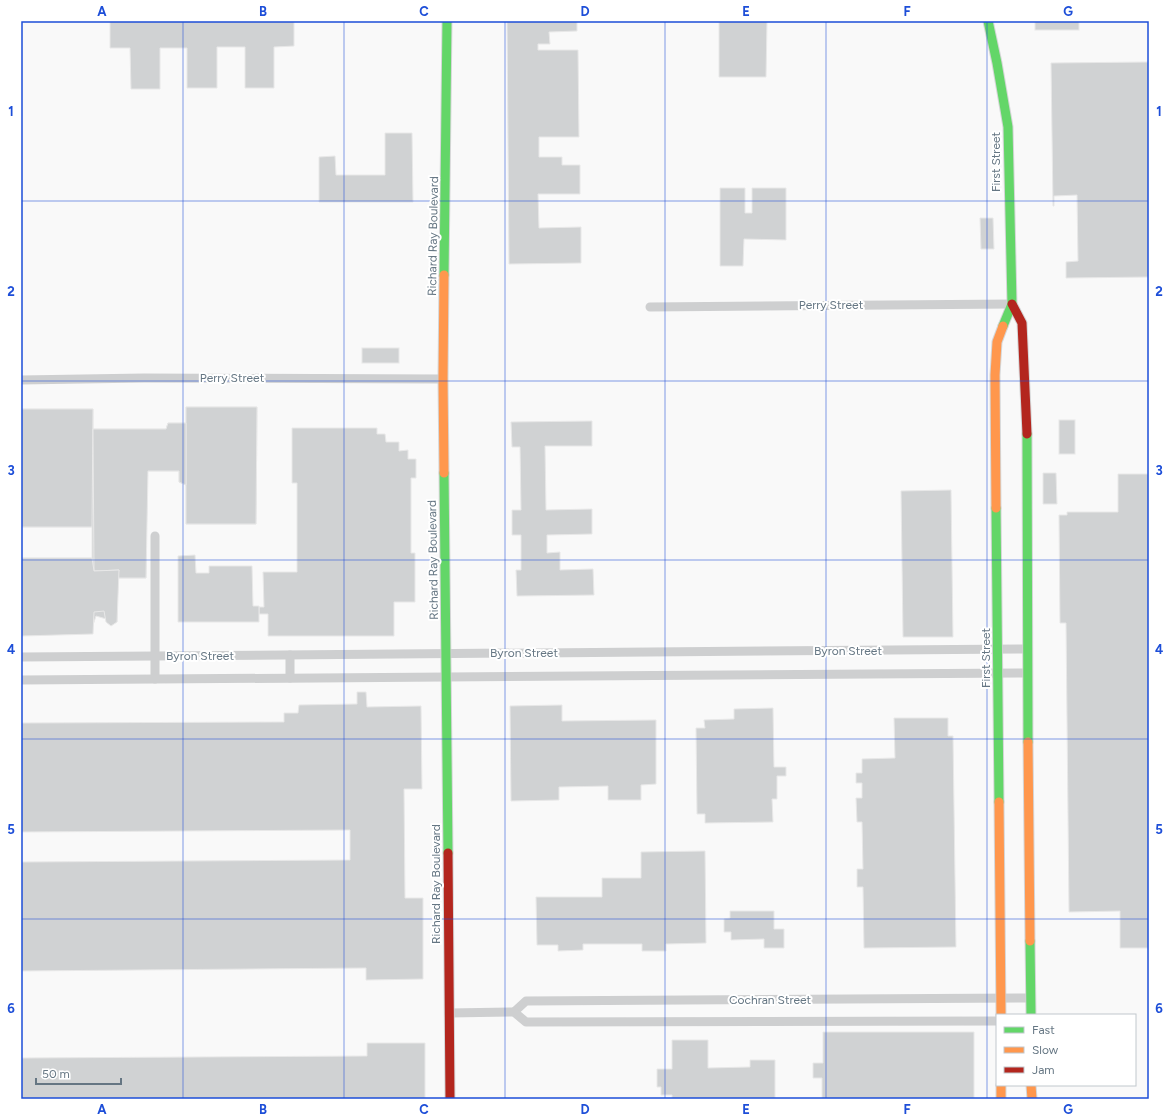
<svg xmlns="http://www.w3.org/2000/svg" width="1170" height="1120" font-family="Figtree,sans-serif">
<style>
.building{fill:#d0d2d3;stroke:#e8e8e8}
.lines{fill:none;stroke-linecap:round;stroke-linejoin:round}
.fast-casing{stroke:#d5d6d7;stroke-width:11}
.slow-casing{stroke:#d5d6d7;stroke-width:11}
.jam-casing{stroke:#d5d6d7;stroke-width:11}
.street{stroke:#cecfd0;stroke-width:9}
.fast{stroke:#63d668;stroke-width:9}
.slow{stroke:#ff974d;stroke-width:9}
.jam{stroke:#b3261e;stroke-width:9}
.grid{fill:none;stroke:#1d4ed8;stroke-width:1;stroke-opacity:0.55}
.labels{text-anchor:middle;stroke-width:4;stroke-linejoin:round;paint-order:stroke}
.street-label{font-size:12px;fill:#657683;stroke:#fff}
.neatline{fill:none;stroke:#1d4ed8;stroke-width:1.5}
.grid-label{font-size:13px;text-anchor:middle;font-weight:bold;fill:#1d4ed8}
</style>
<rect width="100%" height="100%" fill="#f9f9f9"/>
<g class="building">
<path d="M110 21H294V46L274 47V88H245V47H217V88H187V48H160V89H131L130 48H110Z"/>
<path d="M507 21H577V31L549 32 550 44H538V50H578L579 137H539V157H562V165H580V194H538L539 228 581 227V263L509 264Z"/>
<path d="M719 21H767L766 77H719Z"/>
<rect x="1035" y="21" width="44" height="9"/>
<path d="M1149 62V277L1066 278V262L1078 261 1077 195 1054 196V206H1053L1051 63Z"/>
<path d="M385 133H412L413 202H319V157L335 156 336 175H385Z"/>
<path d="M720 188H745V213H752V188H786V240L744 239 743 266H720Z"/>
<path d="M980 218H993L994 249H981Z"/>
<rect x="362" y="348" width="37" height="15"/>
<path d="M186 407H257L256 524H186V485L179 482V471H148L147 474 146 578H117V622L96 616 91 631H21V558H92V527H21V409H93V429H166L168 423H186Z"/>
<path d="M186 407H257L256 524H186Z"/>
<path d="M21 409H93L92 527H21Z"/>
<rect x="1059" y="420" width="16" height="34"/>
<path d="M592 421V446H545L546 510 592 509V534L547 535V553L560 552V570L593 569 594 595 517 596 516 570H521V535H512V510H521L520 447H512L511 422Z"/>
<path d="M168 423H186V485L179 482V471H148L146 578H117L119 570 94 571 93 429H166Z"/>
<path d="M292 428H377V434H385L386 442H399V451L408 450V459H416V478H411V553H415V602H394V636H268V614H259V607H264L263 572H297V483H292Z"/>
<path d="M1043 473H1056L1057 504H1043Z"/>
<path d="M1118 474H1149V948H1120V911L1069 912 1066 623H1060L1059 515H1067V512H1118Z"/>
<path d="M951 490 953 637H903L901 491Z"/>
<path d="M195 555 196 573H209V566H252L253 606H259V622H178V556Z"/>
<path d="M21 558H92L94 571 119 570 117 622 111 626 106 622 104 611 94 612 93 634 21 636Z"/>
<path d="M357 692H366L367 707 421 706 422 789H404L405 898H423V979L366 980V968L21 971V862L350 860V830L21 832V723L284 722V713H298L299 705 357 704Z"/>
<path d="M562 705V721L656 720V784L641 785V800H608V786L559 787V800L511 801 510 706Z"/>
<path d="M773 708 774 767H786V776H777V799H772L773 822 705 823V814H697L696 728H705L704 720 734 719V709Z"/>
<path d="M894 718H948V736H953L956 947 864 948 863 887H857V869H863L862 822H857L856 798H862V783H856V773H862V759L895 758Z"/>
<path d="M705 851 706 943 666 944V951H642V944H583V950L558 951V945H537L536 897H602V878H641V852Z"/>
<path d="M730 911H774V929H784V948H764V939L731 940V932H724V919L730 918Z"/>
<path d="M823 1032H974V1099H822V1078H813V1063H823Z"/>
<path d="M672 1040H708V1068L750 1067V1060H775V1099H672V1095H661V1087H657V1069H672Z"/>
<path d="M367 1043H425V1099H21V1058L367 1056Z"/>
</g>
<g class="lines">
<defs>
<g id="fast">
<path d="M988 21 997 63 1008 127 1012 304 1003 326"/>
<path d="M444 275 447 21"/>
<path d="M1027 434 1028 742"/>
<path d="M444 473 448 853"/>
<path d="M996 508 999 802"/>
<path d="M1030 941 1031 1015"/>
</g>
<g id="slow">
<path d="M444 473 443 379 444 275"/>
<path d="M996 508 995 375 997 342 1003 326"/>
<path d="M1028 742 1030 941"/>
<path d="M999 802 1001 1015"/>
<path d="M1001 1085V1099"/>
<path d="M1031 1085 1032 1099"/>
</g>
<g id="jam">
<path d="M1012 304 1022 323 1027 434"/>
<path d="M448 853 450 1099"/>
</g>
</defs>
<use href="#fast" class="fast-casing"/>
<use href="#slow" class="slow-casing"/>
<use href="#jam" class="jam-casing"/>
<g class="street">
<path d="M650 307 1012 304"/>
<path d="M21 380 144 378 443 379"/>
<path d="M21 657 1027 649"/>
<path d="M290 678V655"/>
<path d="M155 679V536"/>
<path d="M21 680 1027 673"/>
<path d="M514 1012 526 1001 1030 998"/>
<path d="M449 1013 514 1012 526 1022 997 1021"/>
</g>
<use href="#fast" class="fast"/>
<use href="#slow" class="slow"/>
<use href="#jam" class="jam"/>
</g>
<path class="grid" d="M183 21V1099M344 21V1099M505 21V1099M665 21V1099M826 21V1099M987 21V1099M21 201H1149M21 381H1149M21 560H1149M21 739H1149M21 919H1149"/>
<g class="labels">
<g class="street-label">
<text transform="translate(996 162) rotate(-90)" y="4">First Street</text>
<text transform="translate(433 236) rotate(-89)" y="4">Richard Ray Boulevard</text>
<text x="831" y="309">Perry Street</text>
<text x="232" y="382">Perry Street</text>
<text transform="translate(433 560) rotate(-91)" y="4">Richard Ray Boulevard</text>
<text x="848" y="655">Byron Street</text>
<text x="524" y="657">Byron Street</text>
<text x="200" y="660">Byron Street</text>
<text transform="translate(986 658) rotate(-90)" y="4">First Street</text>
<text transform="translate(436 884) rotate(-90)" y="4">Richard Ray Boulevard</text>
<text x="770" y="1004">Cochran Street</text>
</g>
</g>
<rect width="1170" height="1120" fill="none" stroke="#ffffff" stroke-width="44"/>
<rect x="996" y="1014" width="140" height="72" fill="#ffffff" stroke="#c1c8cd"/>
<rect x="1004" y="1027" width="20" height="6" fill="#63d668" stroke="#c1c8cd"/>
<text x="1032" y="1034" font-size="12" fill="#657683">Fast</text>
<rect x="1004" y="1047" width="20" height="6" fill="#ff974d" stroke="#c1c8cd"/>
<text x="1032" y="1054" font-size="12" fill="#657683">Slow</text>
<rect x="1004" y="1067" width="20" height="6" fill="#b3261e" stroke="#c1c8cd"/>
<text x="1032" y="1074" font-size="12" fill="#657683">Jam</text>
<path d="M36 1078v6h85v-6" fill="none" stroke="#657683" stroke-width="2"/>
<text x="42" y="1078" font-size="12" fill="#657683" stroke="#ffffff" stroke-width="3" paint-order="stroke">50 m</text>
<rect x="22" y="22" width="1126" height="1076" class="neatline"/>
<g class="grid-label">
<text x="102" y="16">A</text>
<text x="263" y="16">B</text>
<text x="424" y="16">C</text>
<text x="585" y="16">D</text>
<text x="746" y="16">E</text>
<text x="907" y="16">F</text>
<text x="1068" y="16">G</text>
<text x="11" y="116">1</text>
<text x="1159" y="116">1</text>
<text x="11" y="296">2</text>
<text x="1159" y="296">2</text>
<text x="11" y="475">3</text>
<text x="1159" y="475">3</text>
<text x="11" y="654">4</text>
<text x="1159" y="654">4</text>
<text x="11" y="834">5</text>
<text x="1159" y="834">5</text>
<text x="11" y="1013">6</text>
<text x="1159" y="1013">6</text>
<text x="102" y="1114">A</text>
<text x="263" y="1114">B</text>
<text x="424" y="1114">C</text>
<text x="585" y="1114">D</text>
<text x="746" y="1114">E</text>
<text x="907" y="1114">F</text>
<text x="1068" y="1114">G</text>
</g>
</svg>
